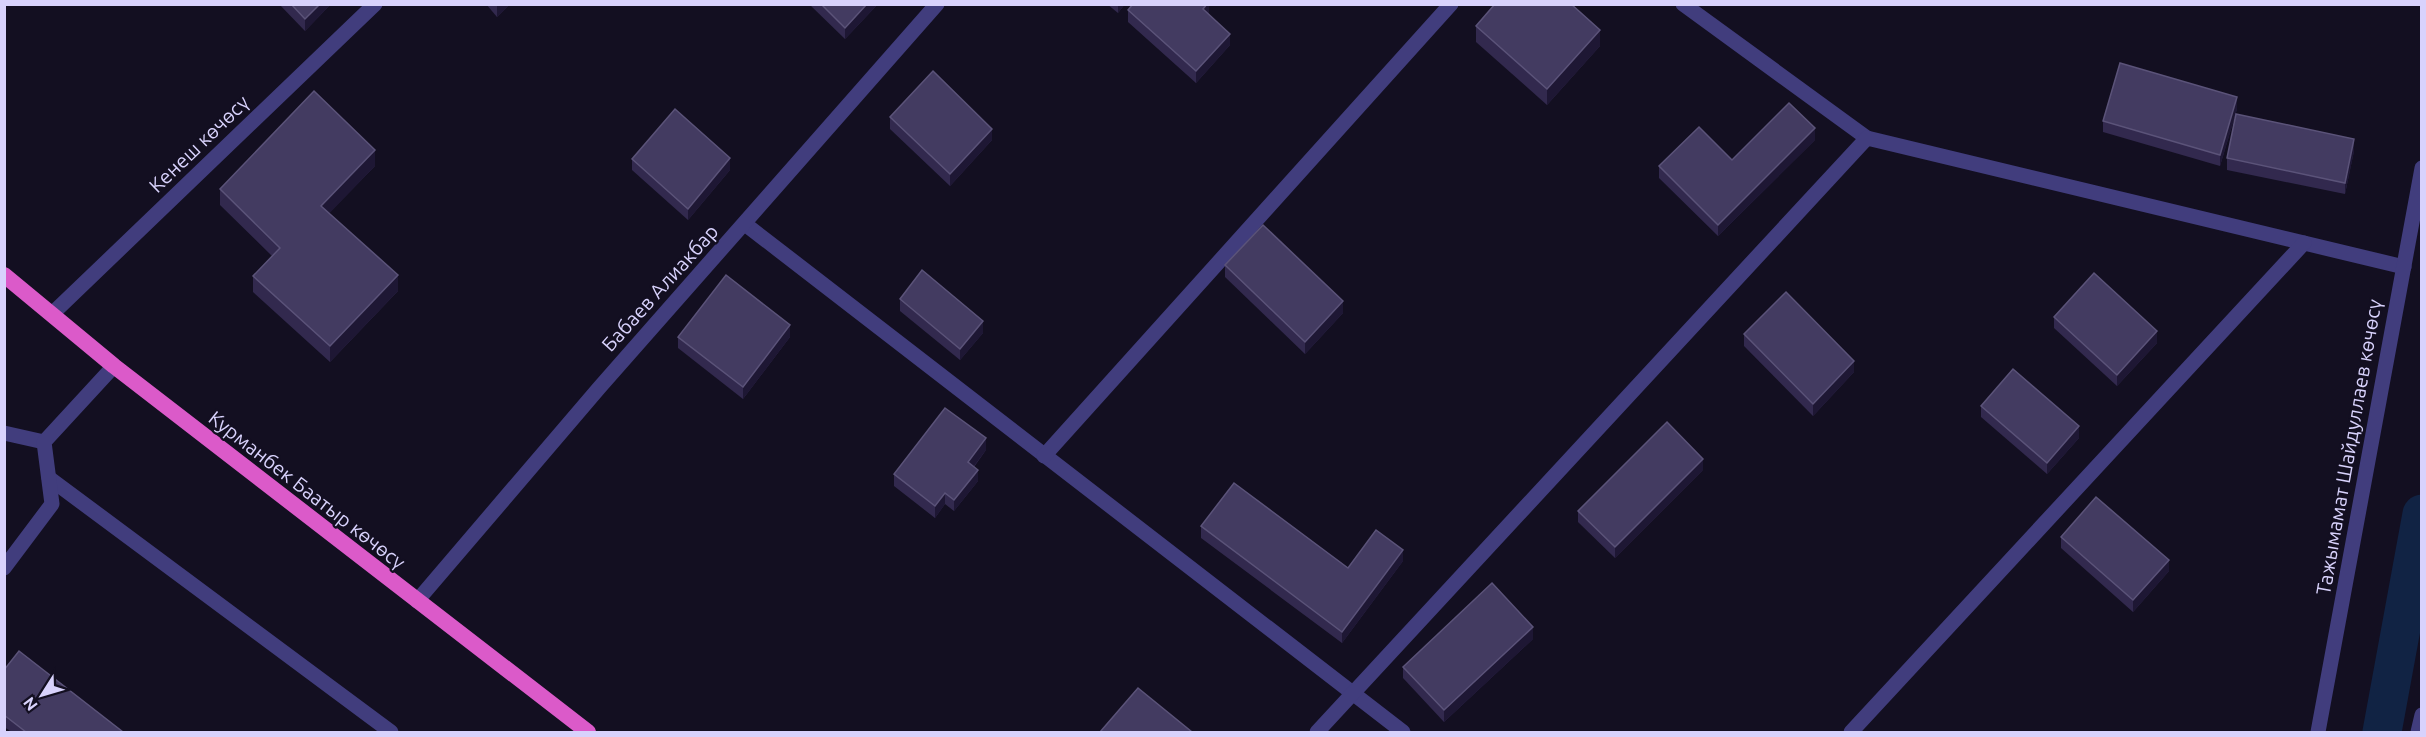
<svg xmlns="http://www.w3.org/2000/svg" width="2426" height="737" font-family="Ubuntu,sans-serif">
<style>
.lines{fill:none;stroke-linecap:round;stroke-linejoin:round}
.canal{stroke:#112344;stroke-width:39}
.service{stroke:#413d7d;stroke-width:15}
.minor{stroke:#413d7d;stroke-width:15}
.trunk{stroke:#db5ac9;stroke-width:16}
.wall{fill:#32294e}
.shaded-wall{fill:#1e1734}
.building{fill:#433b61;stroke:#5b5379;stroke-width:1.5}
.labels{text-anchor:middle;stroke-width:4.5;stroke-linejoin:round;paint-order:stroke}
.street-label{font-size:20px;fill:#d8d2fc;stroke:#130f21}
</style>
<rect width="100%" height="100%" fill="#130f21"/>
<g class="lines">
<path class="canal" d="M2382 732 2422 514"/>
<path class="service" d="M49 478 391 732"/>
<g class="minor">
<path d="M1683 4 1867 138"/>
<path d="M745 224 1403 732"/>
<path d="M52 314 375 4"/>
<path d="M4 433 44 442"/>
<path d="M1044 456 1451 4"/>
<path d="M4 568 52 504 44 442 114 366"/>
<path d="M417 601 599 388 937 4"/>
<path d="M1317 732 1867 138 2404 267"/>
<path d="M1851 732 2304 243"/>
<path d="M2318 732 2422 168"/>
<path d="M2418 732 2422 715"/>
</g>
<path class="trunk" d="M4 275 114 366 588 732"/>
</g>
<g class="wall">
<path d="M279 4H331L305 31Z"/>
<path d="M486 4H510L497 17Z"/>
<path d="M809 4H878L845 39Z"/>
<path d="M1107 4H1125L1118 13Z"/>
<path d="M1209 4V14L1230 45 1196 83 1128 22V10Z"/>
<path d="M1476 26 1600 46 1547 105 1476 42Z"/>
<path d="M2237 109 2220 166 2103 132V121Z"/>
<path d="M890 117 992 140 950 186 890 129Z"/>
<path d="M1815 140 1718 236 1659 178V166L1732 160Z"/>
<path d="M2354 151 2345 194 2227 170V158Z"/>
<path d="M632 159 730 170 688 220 632 170Z"/>
<path d="M375 166 329 213 398 291 330 362 253 292V276L272 256 220 205V189Z"/>
<path d="M1225 265 1343 313 1305 354 1225 277Z"/>
<path d="M900 299 983 333 960 360 900 311Z"/>
<path d="M2054 317 2157 343 2117 386 2054 328Z"/>
<path d="M1744 334 1854 372 1813 416 1744 346Z"/>
<path d="M678 337H790L743 399 678 348Z"/>
<path d="M1981 406 2079 438 2047 474 1981 417Z"/>
<path d="M986 450 974 467 978 481 954 511 945 504 935 518 894 486V474Z"/>
<path d="M1703 470 1615 558 1578 522V511Z"/>
<path d="M1201 526 1348 568 1403 561 1342 643 1201 538Z"/>
<path d="M2061 537 2169 571 2133 612 2061 548Z"/>
<path d="M1533 639 1444 722 1403 678V667Z"/>
<path d="M4 670 123 732H12L4 727Z"/>
</g>
<g class="shaded-wall">
<path d="M320 4H331L305 31V19Z"/>
<path d="M498 4H510L497 17V5Z"/>
<path d="M867 4H878L845 39V28Z"/>
<path d="M1118 4H1125L1118 13Z"/>
<path d="M1207 4H1209V14L1203 9Z"/>
<path d="M1600 30V46L1547 105V89Z"/>
<path d="M1230 34V45L1196 83V71Z"/>
<path d="M2237 97V109L2220 166V155Z"/>
<path d="M1815 128V140L1718 236V225Z"/>
<path d="M992 129V140L950 186V174Z"/>
<path d="M2354 139V151L2345 194V183Z"/>
<path d="M375 150V166L321 222V206Z"/>
<path d="M730 158V170L688 220V209Z"/>
<path d="M398 275V291L330 362V346Z"/>
<path d="M1343 301V313L1305 354V342Z"/>
<path d="M983 321V333L960 360V349Z"/>
<path d="M790 325V337L743 399V387Z"/>
<path d="M2157 331V343L2117 386V375Z"/>
<path d="M1854 361V372L1813 416V404Z"/>
<path d="M2079 426V438L2047 474V463Z"/>
<path d="M986 438V450L968 474V462Z"/>
<path d="M1703 459V470L1615 558V547Z"/>
<path d="M978 470V481L954 511V500Z"/>
<path d="M945 493V504L935 518V506Z"/>
<path d="M1403 550V561L1342 643V632Z"/>
<path d="M2169 560V571L2133 612V600Z"/>
<path d="M1533 627V639L1444 722V710Z"/>
</g>
<g class="building">
<path d="M291 4H320L305 19Z"/>
<path d="M821 4H867L845 28Z"/>
<path d="M1133 4H1207L1203 9 1230 34 1196 71 1128 10Z"/>
<path d="M1495 4H1571L1600 30 1547 89 1476 26Z"/>
<path d="M2120 63 2237 97 2220 155 2103 121Z"/>
<path d="M933 71 992 129 950 174 890 117Z"/>
<path d="M314 91 375 150 321 206 398 275 330 346 253 276 280 248 220 189Z"/>
<path d="M1789 103 1815 128 1718 225 1659 166 1699 127 1732 160Z"/>
<path d="M675 109 730 158 688 209 632 159Z"/>
<path d="M2236 114 2354 139 2345 183 2227 158Z"/>
<path d="M1263 225 1343 301 1305 342 1225 265Z"/>
<path d="M922 270 983 321 960 349 900 299Z"/>
<path d="M2094 273 2157 331 2117 375 2054 317Z"/>
<path d="M726 275 790 325 743 387 678 337Z"/>
<path d="M1786 292 1854 361 1813 404 1744 334Z"/>
<path d="M2013 369 2079 426 2047 463 1981 406Z"/>
<path d="M945 408 986 438 968 462 978 470 954 500 945 493 935 506 894 474Z"/>
<path d="M1667 422 1703 459 1615 547 1578 511Z"/>
<path d="M1234 483 1348 568 1376 530 1403 550 1342 632 1201 526Z"/>
<path d="M2096 497 2169 560 2133 600 2061 537Z"/>
<path d="M1492 583 1533 627 1444 710 1403 667Z"/>
<path d="M19 651 123 732H26L4 715V670Z"/>
<path d="M1138 688 1192 732H1100Z"/>
</g>
<g class="labels">
<g class="street-label">
<text transform="translate(199 144) rotate(-44)" y="7">Кенеш көчөсү</text>
<text transform="translate(660 288) rotate(-48)" y="7">Бабаев Алиакбар</text>
<text transform="translate(2349 447) rotate(-80)" y="7">Тажымамат Шайдуллаев көчөсү</text>
<text transform="translate(307 490) rotate(38)" y="7">Курманбек Баатыр көчөсү</text>
</g>
</g>
<rect width="2426" height="737" fill="none" stroke="#d8d2fc" stroke-width="12"/>
<g transform="translate(42 695) rotate(233)" stroke="#130f21" stroke-width="4.5" paint-order="stroke">
<path d="M0-4.5L10 22L0 15L-10 22Z" fill="#d8d2fc"/>
<text y="-9" font-size="16" font-weight="bold" text-anchor="middle" fill="#d8d2fc">N</text>
</g>
</svg>
